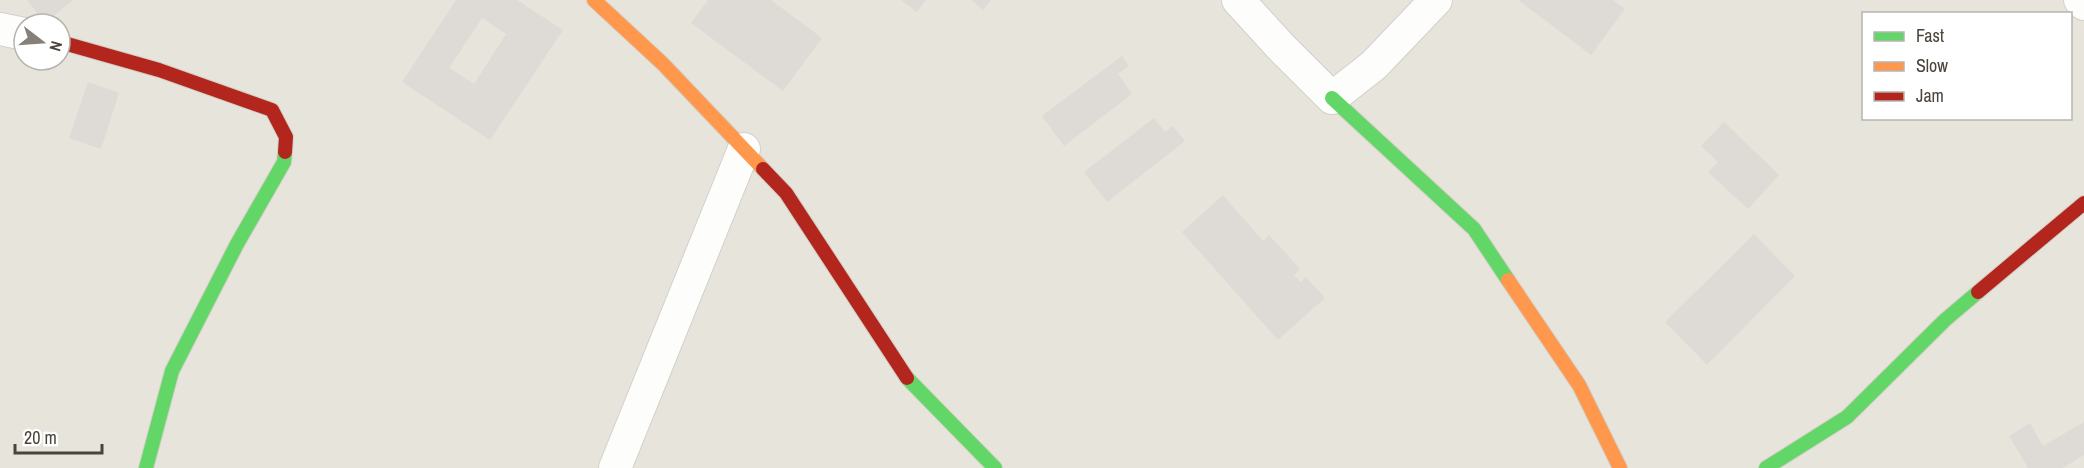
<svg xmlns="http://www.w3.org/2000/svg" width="2084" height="468" font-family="'Archivo Narrow',sans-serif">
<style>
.residential{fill:#e7e4dc;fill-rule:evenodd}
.building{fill:#dedbd6;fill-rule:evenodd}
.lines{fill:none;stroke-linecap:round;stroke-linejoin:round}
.street-casing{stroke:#d2d0cb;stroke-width:34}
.fast-casing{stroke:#d3cfc5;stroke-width:16}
.slow-casing{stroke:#d3cfc5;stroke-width:16}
.jam-casing{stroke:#d3cfc5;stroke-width:16}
.street{stroke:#fdfdfc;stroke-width:32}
.fast{stroke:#63d668;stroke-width:14}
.slow{stroke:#ff974d;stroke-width:14}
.jam{stroke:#b3261e;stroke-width:14}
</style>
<rect width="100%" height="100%" fill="#f4f2ee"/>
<path class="residential" d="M0 0H2084V468H0ZM1864 14H2070V118H1864ZM24 24H60V60H24Z"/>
<g class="building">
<path d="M27 0H73L45 23Z"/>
<path d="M456 0H517L563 30 490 140 402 82ZM482 18 506 34 474 84 449 68Z"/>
<path d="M708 0H771L822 38 783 91 691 23Z"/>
<path d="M901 0H926L917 12Z"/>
<path d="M971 0H991L983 10Z"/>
<path d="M1518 0H1613L1625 9 1591 55Z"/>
<path d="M1122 56 1129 66 1118 74 1132 94 1064 146 1042 116Z"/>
<path d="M88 82 119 93 101 149 69 138Z"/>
<path d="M1154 118 1165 132 1173 126 1185 141 1107 202 1084 172Z"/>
<path d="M1724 122 1779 175 1748 209 1708 172 1718 162 1701 146Z"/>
<path d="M1223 195 1263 241 1269 235 1300 269 1294 275 1301 282 1306 277 1325 298 1278 340 1182 232Z"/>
<path d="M1754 234 1795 276 1707 365 1665 322Z"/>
<path d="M2084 422V455L2063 468H2028L2009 436 2030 423 2043 446Z"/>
</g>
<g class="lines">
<defs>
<g id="street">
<path d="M1238 0 1280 46 1332 98 1374 65 1436 0"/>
<path d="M2080 0 2084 4"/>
<path d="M0 29 24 34"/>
<path d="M615 468 744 149"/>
</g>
<g id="fast">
<path d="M1332 98 1474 229 1508 280"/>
<path d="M907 378 995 468"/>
<path d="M146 468 172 371 237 244 284 162 285 152"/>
<path d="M1766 468 1847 417 1945 320 1978 292"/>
</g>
<g id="slow">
<path d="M594 0 663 64 763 169"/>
<path d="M1508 280 1579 385 1620 468"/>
</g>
<g id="jam">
<path d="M60 42 159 70 272 110 286 137 285 152"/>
<path d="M763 169 786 193 907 378"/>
<path d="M1978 292 2084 203"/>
</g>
</defs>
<use href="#street" class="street-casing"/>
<use href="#fast" class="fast-casing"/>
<use href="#slow" class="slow-casing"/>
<use href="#jam" class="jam-casing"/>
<use href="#street" class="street"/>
<use href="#fast" class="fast"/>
<use href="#slow" class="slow"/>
<use href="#jam" class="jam"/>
</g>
<rect x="1862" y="12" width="210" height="108" fill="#ffffff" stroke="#b7b4b0" stroke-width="1.5"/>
<rect x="1874" y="32" width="30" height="9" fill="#63d668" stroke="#b7b4b0" stroke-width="1.5"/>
<text x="1916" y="42" font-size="18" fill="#4b4439">Fast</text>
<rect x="1874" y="62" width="30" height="9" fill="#ff974d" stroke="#b7b4b0" stroke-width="1.5"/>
<text x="1916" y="72" font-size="18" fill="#4b4439">Slow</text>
<rect x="1874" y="92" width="30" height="9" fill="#b3261e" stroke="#b7b4b0" stroke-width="1.5"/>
<text x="1916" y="102" font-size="18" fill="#4b4439">Jam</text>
<g transform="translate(42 42) rotate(107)"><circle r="28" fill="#ffffff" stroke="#b7b4b0" stroke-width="1.5"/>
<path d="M0-4.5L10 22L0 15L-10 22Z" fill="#868178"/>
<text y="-9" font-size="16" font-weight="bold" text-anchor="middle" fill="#4b4439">N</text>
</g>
<path d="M15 444v9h87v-9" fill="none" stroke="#4b4439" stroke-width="3"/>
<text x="24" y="444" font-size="18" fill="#4b4439" stroke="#ffffff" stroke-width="4.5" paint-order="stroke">20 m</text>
</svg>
